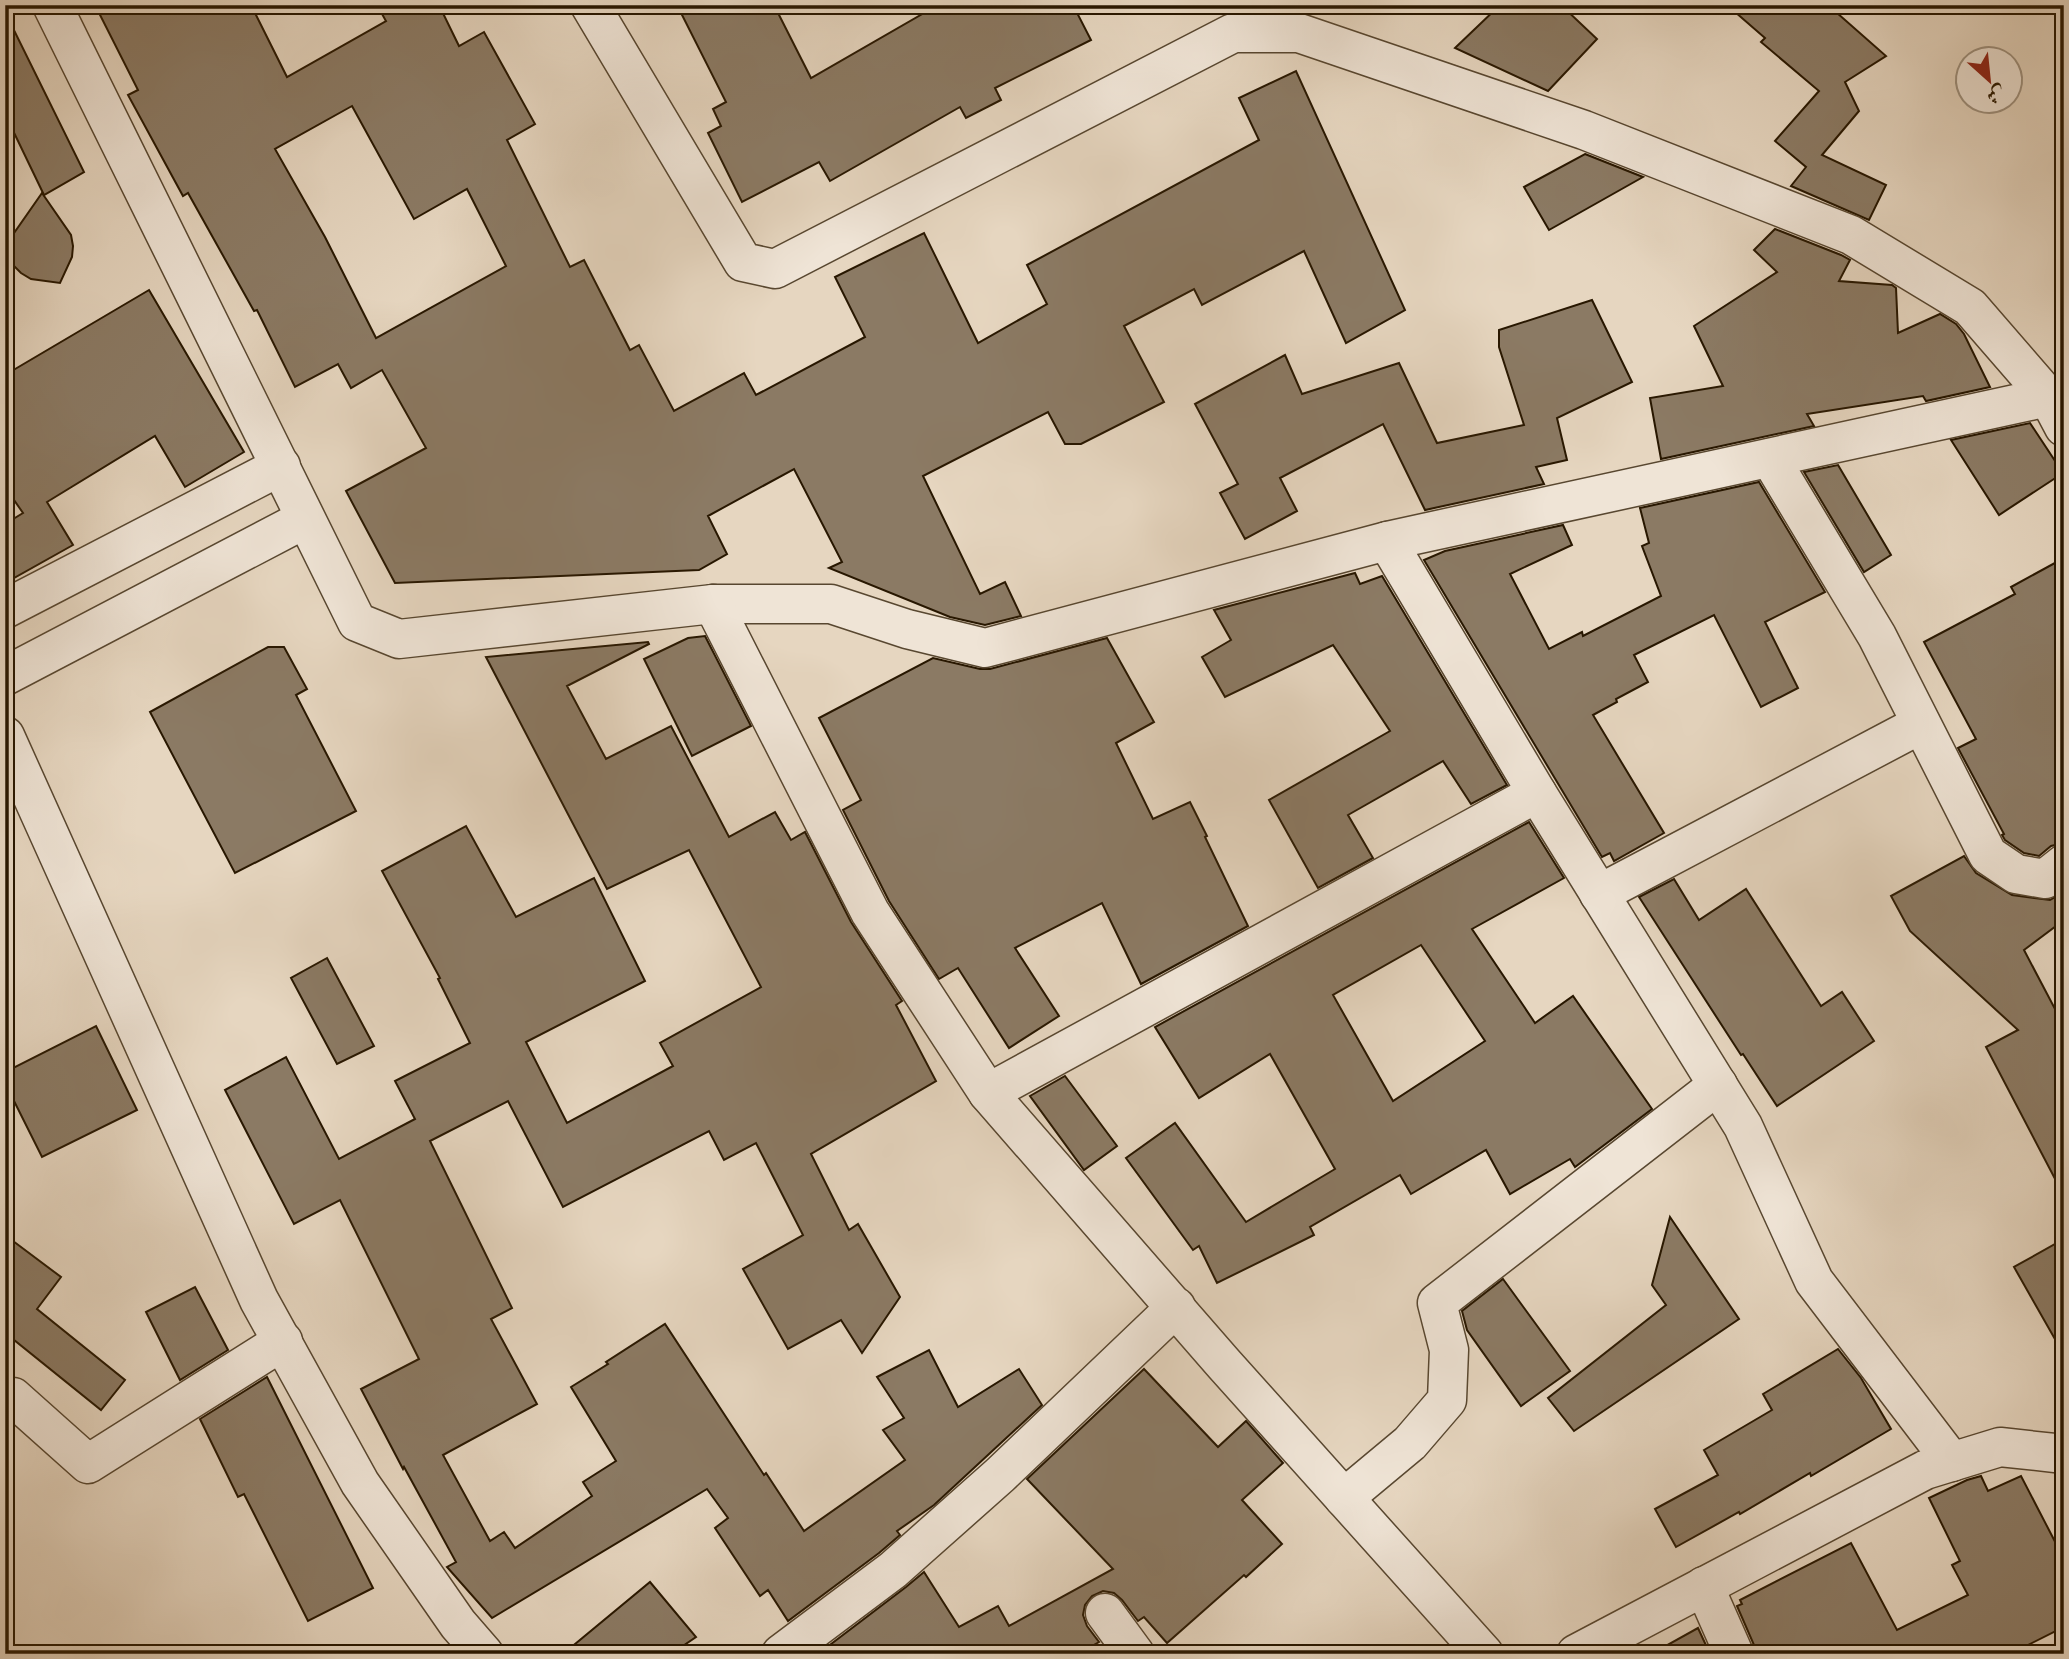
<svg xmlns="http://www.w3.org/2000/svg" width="2069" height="1659" font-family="'Old Standard TT',Amiri,serif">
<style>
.building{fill:#8b7a64;stroke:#281700;stroke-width:2;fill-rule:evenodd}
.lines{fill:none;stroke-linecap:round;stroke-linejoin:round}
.minor-casing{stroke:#584730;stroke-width:41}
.minor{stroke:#efe4d6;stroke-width:38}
</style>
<rect width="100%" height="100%" fill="#e6d6c0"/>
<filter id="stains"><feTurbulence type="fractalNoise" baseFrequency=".00286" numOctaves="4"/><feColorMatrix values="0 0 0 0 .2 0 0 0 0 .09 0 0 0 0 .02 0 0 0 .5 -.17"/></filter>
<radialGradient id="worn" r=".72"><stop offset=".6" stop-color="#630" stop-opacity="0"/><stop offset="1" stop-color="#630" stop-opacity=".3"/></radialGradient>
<g class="building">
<path d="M95 5H251L287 77 386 21 377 5H439L459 46 484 32 535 124 507 140 570 267 584 260 630 350 639 345 674 411 744 373 756 395 865 337 835 277 924 233 978 343 1047 304 1027 265 1259 140 1239 98 1296 71 1405 310 1346 343 1304 251 1202 305 1194 289 1124 326 1164 402 1081 444H1065L1048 412 923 476 980 594 1005 582 1021 616 985 625 950 617 829 568 842 562 794 469 708 516 727 554 699 570 395 583 346 491 426 448 382 370 351 388 338 364 295 387 257 310 254 311 188 193 183 196 128 95 138 90ZM352 106 414 219 467 189 506 266 376 338 325 237 275 149Z"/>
<path d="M677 5H774L811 78 938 5H1073L1091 40 995 88 1001 100 966 118 960 107 830 181 819 162 742 202 708 133 721 126 713 109 726 102Z"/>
<path d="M1500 5H1561L1597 39 1548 91 1455 48Z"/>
<path d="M1727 5H1828L1886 56 1845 82 1859 111 1822 155 1886 185 1869 220 1791 186 1806 167 1775 141 1819 91 1761 42 1765 38Z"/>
<path d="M5 12 84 172 44 195 5 114Z"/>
<path d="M1585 154 1643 177 1549 230 1524 187Z"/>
<path d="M42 193 71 235 73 246 72 257 60 283 31 279 21 273 14 266 11 257 9 246 12 236Z"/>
<path d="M1775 229 1841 255 1850 260 1839 281 1892 285 1896 288 1898 333 1940 314 1956 324 1964 334 1990 387 1926 401 1923 396 1807 414 1814 426 1661 459 1650 398 1723 386 1694 326 1777 272 1754 250Z"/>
<path d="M149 290 244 452 185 487 155 436 47 502 73 545 5 583V524L23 513 5 487V375Z"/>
<path d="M1592 300 1632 382 1557 418 1567 460 1536 467 1544 484 1425 510 1383 424 1280 478 1297 511 1245 539 1220 493 1238 484 1195 404 1285 355 1302 394 1399 363 1437 443 1524 425 1499 347V330Z"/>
<path d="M2030 423 2063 473 1999 515 1951 440Z"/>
<path d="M1838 465 1891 555 1864 572 1804 472Z"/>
<path d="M1759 482 1825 592 1765 622 1798 688 1761 707 1714 615 1634 655 1648 682 1616 699 1617 702 1593 715 1664 833 1614 861 1610 853 1602 857 1424 560 1445 551 1563 525 1572 545 1510 574 1549 649 1582 632 1583 636 1661 596 1642 546 1649 543 1640 508Z"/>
<path d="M2064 558V843L2051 846 2039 856 2024 853 2005 840 2002 835 2004 834 1958 748 1976 739 1924 642 2015 594 2011 587Z"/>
<path d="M1355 573 1360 584 1382 576 1507 785 1471 804 1443 761 1348 815 1373 858 1318 888 1269 800 1390 731 1333 645 1225 697 1202 657 1231 640 1214 610Z"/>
<path d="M705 636 751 726 692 756 644 659 688 638Z"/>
<path d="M1107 638 1154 722 1116 743 1153 819 1190 802 1207 836 1205 837 1248 926 1141 984 1102 903 1015 948 1059 1016 1009 1048 958 968 939 979 889 901 843 810 861 800 819 718 933 658 980 669H990Z"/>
<path d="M648 642 649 644 567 686 606 759 671 726 729 837 775 812 791 840 805 832 851 922 902 1001 896 1005 936 1081 811 1154 849 1230 858 1224 900 1297 862 1353 841 1320 788 1349 743 1269 803 1235 756 1143 724 1160 709 1131 563 1207 508 1101 430 1141 512 1308 491 1319 537 1404 443 1455 490 1541 504 1532 515 1548 592 1496 583 1482 616 1461 571 1387 608 1364 606 1362 665 1324 764 1475 766 1473 804 1531 905 1460 883 1430 904 1418 877 1377 929 1350 958 1407 1019 1369 1042 1405 934 1505 897 1531 900 1535 879 1553 788 1621 768 1590 760 1596 715 1528 728 1518 707 1489 492 1618 447 1567 456 1562 404 1467 403 1469 361 1389 419 1359 340 1200 294 1224 225 1090 286 1057 339 1159 415 1119 395 1081 470 1043 438 979 440 978 382 871 466 826 516 917 594 878 645 981 526 1042 567 1123 673 1066 660 1043 761 987 689 850 607 889 486 657Z"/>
<path d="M268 647H284L307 689 296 695 356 811 235 873 150 712Z"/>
<path d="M1529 822 1564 878 1472 929 1535 1023 1573 996 1652 1109 1575 1167 1570 1159 1510 1194 1486 1150 1411 1194 1400 1175 1310 1227 1314 1235 1217 1283 1199 1246 1193 1250 1126 1158 1175 1123 1246 1222 1335 1169 1270 1054 1199 1098 1155 1027ZM1421 945 1485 1041 1393 1101 1333 995Z"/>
<path d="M1964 856 1976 873 2012 895 2050 900 2064 892V920L2024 950 2055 1009 2064 1005V1196L1986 1047 2018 1030 1910 931 1891 896Z"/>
<path d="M1674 879 1699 920 1746 889 1821 1006 1842 992 1874 1041 1777 1106 1743 1054 1741 1055 1639 897Z"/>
<path d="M327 958 374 1046 337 1064 291 978Z"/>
<path d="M96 1026 137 1110 42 1157 5 1083V1072Z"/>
<path d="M1065 1076 1117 1146 1084 1170 1030 1096Z"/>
<path d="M1670 1217 1739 1319 1574 1431 1548 1398 1666 1305 1652 1285Z"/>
<path d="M5 1235 61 1277 37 1309 125 1380 101 1410 14 1340 5 1351Z"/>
<path d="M2064 1239V1355L2014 1267Z"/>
<path d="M1503 1279 1570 1371 1521 1406 1467 1330 1462 1311Z"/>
<path d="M195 1287 228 1350 180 1380 146 1312Z"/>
<path d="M1838 1349 1861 1378 1891 1429 1811 1476 1810 1473 1740 1514 1739 1512 1676 1547 1655 1509 1718 1475 1704 1450 1772 1410 1763 1394Z"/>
<path d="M1144 1369 1218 1447 1246 1421 1283 1463 1242 1500 1282 1544 1246 1577 1244 1575 1167 1643 1144 1617 1138 1621 1122 1600 1114 1593 1103 1591 1092 1596 1085 1605 1083 1615 1087 1626 1099 1642 1078 1654H818L906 1587 924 1572 959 1627 998 1606 1009 1626 1113 1569 1027 1479Z"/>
<path d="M267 1377 373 1588 308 1621 244 1494 238 1497 200 1419Z"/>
<path d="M1981 1476 1988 1491 2021 1476 2064 1559V1627L2010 1654H1755L1754 1645 1737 1606 1742 1604 1740 1600 1851 1543 1897 1630 1968 1595 1952 1565 1960 1561 1929 1498 1967 1480Z"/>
<path d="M650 1582 696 1637 671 1654H563Z"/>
<path d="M1698 1628 1710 1654H1651Z"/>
</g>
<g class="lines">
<defs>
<g id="minor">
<path d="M52 5 357 622 399 639 713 604H831L907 629 985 648 1387 541 2048 397 2064 396"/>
<path d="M590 5 743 262 775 269 1233 33H1299L1584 130 1851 235 1970 307 2048 397 2064 427"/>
<path d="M1770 458 1877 636 1988 855 2016 874 2045 879 2064 864"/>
<path d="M1387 541 1537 793 1743 1126 1814 1281 1952 1462"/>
<path d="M713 604 870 912 988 1093 1224 1364 1484 1654"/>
<path d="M5 609 281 466"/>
<path d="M5 676 305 519"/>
<path d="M5 736 259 1300 360 1483 458 1624 484 1654"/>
<path d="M1599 894 1921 724"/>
<path d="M988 1093 1537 793"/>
<path d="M5 1403 13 1397 88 1464 283 1341"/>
<path d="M1344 1498 1410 1443 1447 1400 1449 1350 1437 1303 1718 1085"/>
<path d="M1704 1586 1734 1654"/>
<path d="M1105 1613 1135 1654"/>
<path d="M781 1654 893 1570 1000 1475 1176 1307"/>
<path d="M1576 1654 1925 1470 2000 1447 2064 1454"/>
</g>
</defs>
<use href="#minor" class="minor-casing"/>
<use href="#minor" class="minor"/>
</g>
<rect width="2069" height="1659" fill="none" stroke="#e6d6c0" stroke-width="28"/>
<rect x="7" y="7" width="2055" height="1645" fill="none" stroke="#281700" stroke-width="3.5"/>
<rect x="14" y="14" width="2041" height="1631" fill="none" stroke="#281700" stroke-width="2"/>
<g transform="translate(1989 80) rotate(153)"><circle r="33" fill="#efe4d6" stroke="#9f9280" stroke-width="2"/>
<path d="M0-5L12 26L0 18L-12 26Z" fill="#8f2418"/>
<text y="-10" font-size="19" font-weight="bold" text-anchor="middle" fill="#281700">ش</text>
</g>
<rect width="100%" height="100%" filter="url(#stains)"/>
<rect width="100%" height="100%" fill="url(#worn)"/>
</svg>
